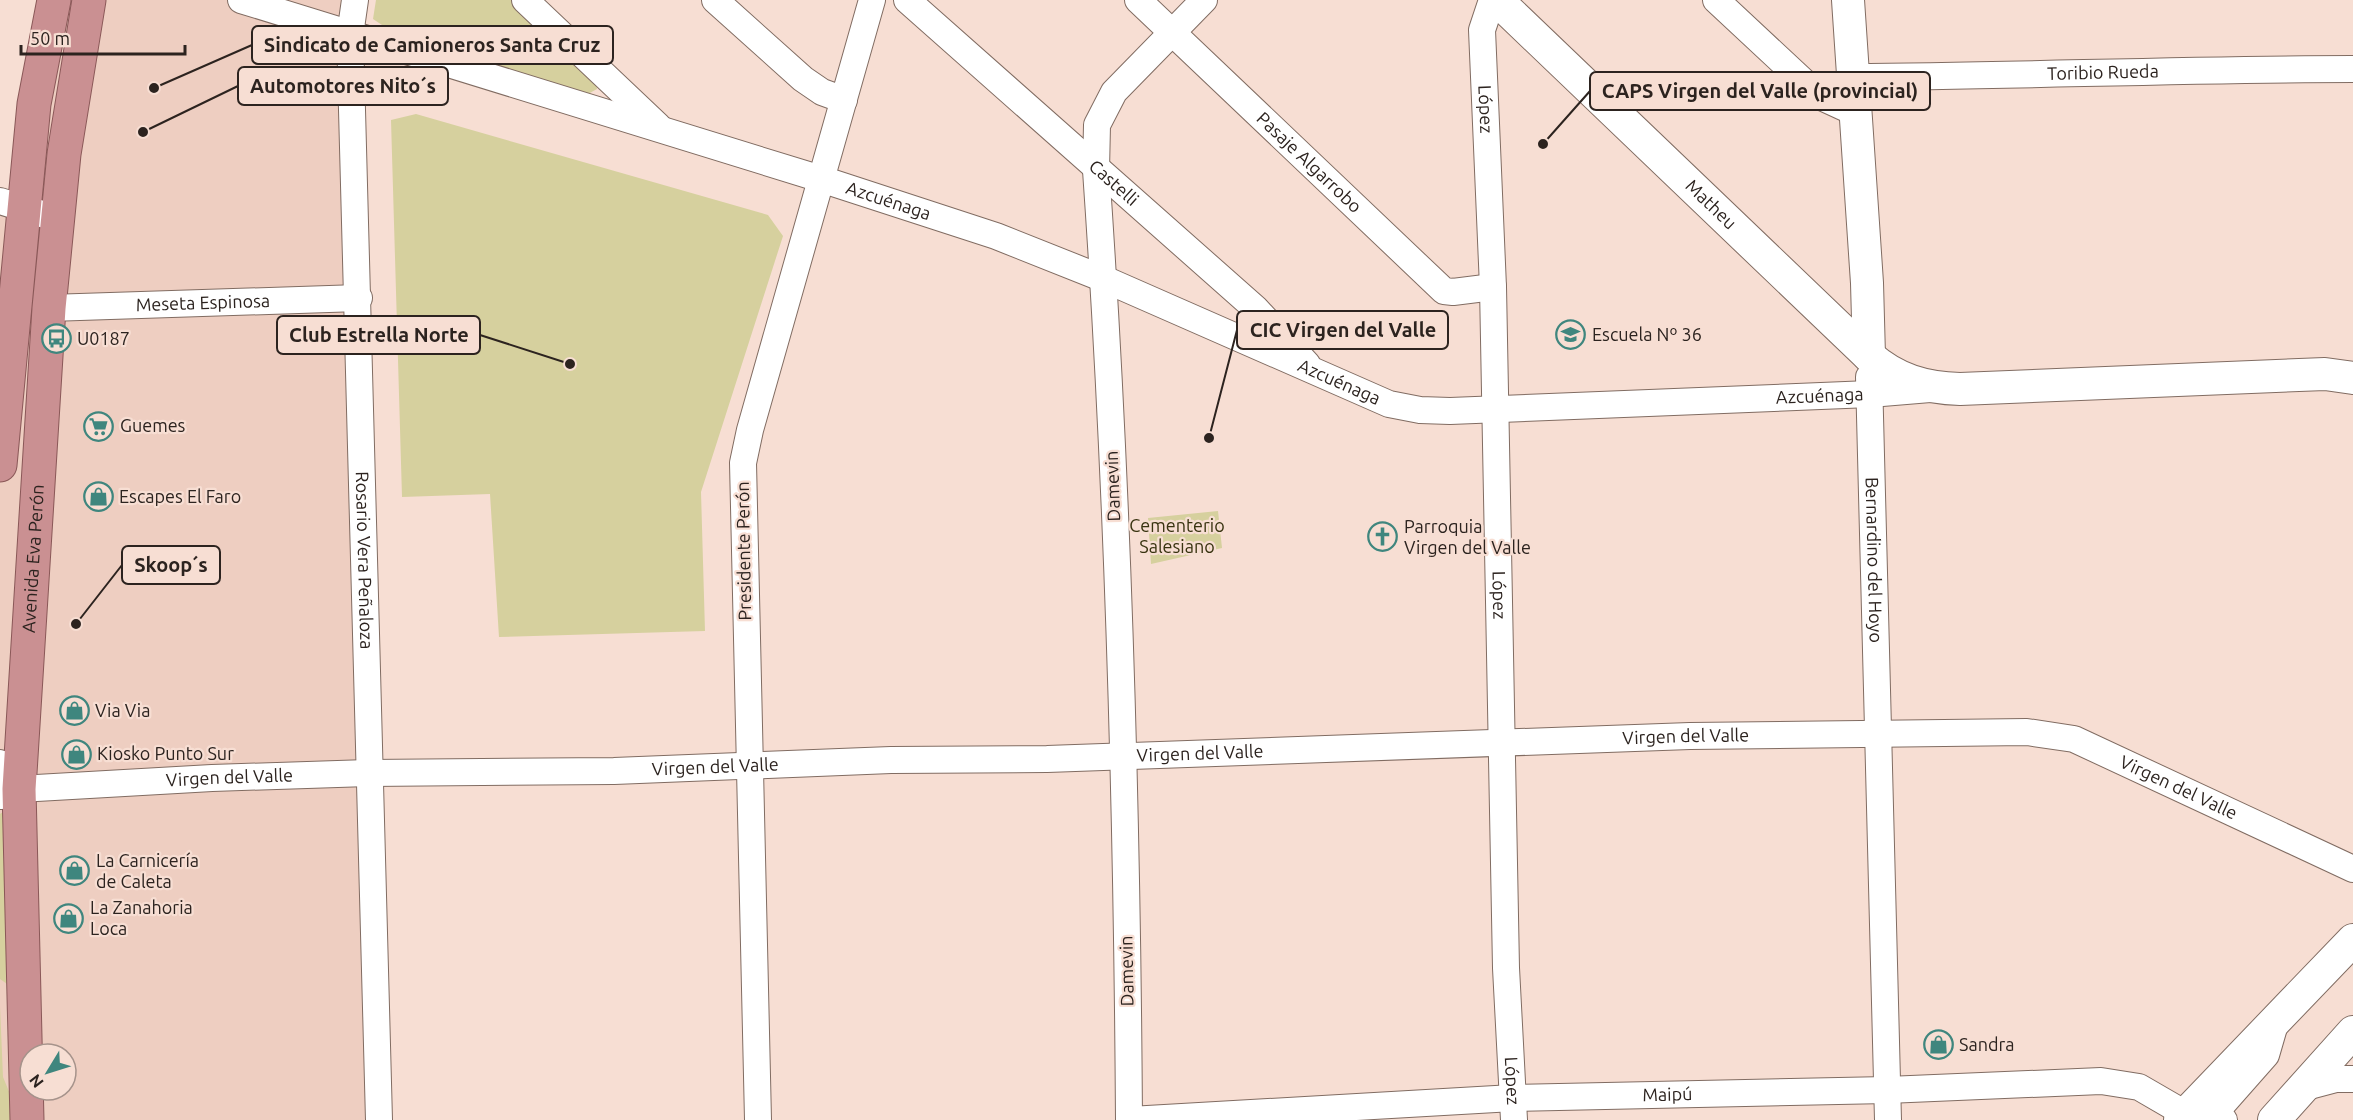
<svg xmlns="http://www.w3.org/2000/svg" width="2353" height="1120" font-family="Ubuntu,sans-serif">
<style>
.built{fill:#eecec1;fill-rule:evenodd}
.green{fill:#d6d09e}
.lines{fill:none;stroke-linecap:round;stroke-linejoin:round}
.minor-casing{stroke:#816c62;stroke-width:28}
.tertiary-casing{stroke:#816c62;stroke-width:34}
.trunk-casing{stroke:#8a5858;stroke-width:35}
.minor{stroke:#fff;stroke-width:26}
.tertiary{stroke:#fff;stroke-width:32}
.trunk{stroke:#ca9092;stroke-width:33}
.labels{text-anchor:middle;stroke-width:4.5;stroke-linejoin:round;paint-order:stroke}
.street-label{font-size:18px;fill:#2c231f;stroke:#f7ded3}
.poi-label{font-size:18px;fill:#2c231f;stroke:#f7ded3;text-anchor:start}
.park-label{font-size:18px;fill:#383310;stroke:#f7ded3}
.leader{fill:none;stroke:#2c231f;stroke-width:2}
.callout-dot{fill:#2c231f;stroke:#f7ded3;stroke-width:2}
.callout{fill:#f7ded3;stroke:#2c231f;stroke-width:2}
.callout-label{font-size:20px;text-anchor:middle;font-weight:bold;fill:#2c231f}
</style>
<rect width="100%" height="100%" fill="#f7ded3"/>
<path class="built" d="M54 0H355L379 1120H0V201L22 210ZM30 1054H66V1090H30Z"/>
<g class="green">
<path d="M376 0H513L595 77 597 89 586 95 385 27 373 19Z"/>
<path d="M416 114 768 215 783 236 701 492 705 631 499 637 490 494 402 497 391 120Z"/>
<path d="M1218 511 1222 548 1151 564 1148 518Z"/>
<path d="M3 812 5 823 13 988 0 979V814Z"/>
<path d="M0 1006 3 1077 10 1094 14 1120H0Z"/>
</g>
<g class="lines">
<defs>
<g id="minor">
<path id="s1" d="M241 0 821 179 996 236 1104 279 1389 404 1420 410 1450 411 1870 394 1930 389"/>
<path id="s2" d="M355 0 350 35 379 1120"/>
<path d="M525 0 658 126"/>
<path d="M715 0 803 79 822 92 844 100"/>
<path id="s3" d="M907 0 1256 309 1307 364"/>
<path id="s4" d="M1138 0 1444 291 1453 292 1493 287"/>
<path id="s5" d="M1492 0 1482 30 1493 287 1506 968 1514 1120"/>
<path d="M1716 0 1819 96 1856 113"/>
<path id="s6" d="M1853 77C2020 76 2186 69 2353 69"/>
<path d="M0 201 58 219"/>
<path id="s7" d="M49 308 359 298"/>
<path id="s8" d="M1869 377 1888 1120"/>
<path d="M0 763 19 789"/>
<path id="s9" d="M0 796 19 789 212 778 368 773 614 771 891 760 1047 759 1690 736 2027 732 2074 739 2353 869"/>
<path d="M2302 1088 2336 1079H2353"/>
<path d="M758 1120 743 463 750 430 872 0"/>
<path d="M1129 1120C1127 804 1118 485 1096 170L1097 125 1114 92 1204 0"/>
<path id="s10" d="M1130 1120 1513 1098 1887 1090 2101 1081 2139 1087 2196 1120"/>
<path d="M2224 1120 2220 1115 2221 1106 2266 1055 2275 1024"/>
</g>
<g id="tertiary">
<path id="s11" d="M1497 0 1869 356C1896 380 1925 388 1960 389L2325 374 2353 378"/>
<path d="M1848 0 1867 283 1869 356"/>
<path d="M2180 1120 2353 940"/>
<path d="M2274 1120 2353 1032"/>
</g>
<g id="trunk">
<path d="M0 465 34 104 54 0"/>
<path id="s12" d="M27 1120 19 789 49 308 64 154 89 0"/>
</g>
</defs>
<use href="#minor" class="minor-casing"/>
<use href="#tertiary" class="tertiary-casing"/>
<use href="#trunk" class="trunk-casing"/>
<use href="#minor" class="minor"/>
<use href="#tertiary" class="tertiary"/>
<use href="#trunk" class="trunk"/>
</g>
<defs>
<symbol id="school-ring" viewBox="-11 -11 22 22"><circle r="9.5" fill="#f7ded3" stroke="#3f867e" stroke-width="1.5"/><path d="M0-5L7-2L0 1L-7-2ZM-4 1L0 2.5L4 1V4Q0 6-4 4Z" fill="#3f867e"/></symbol>
<symbol id="bus-ring" viewBox="-11 -11 22 22"><circle r="9.5" fill="#f7ded3" stroke="#3f867e" stroke-width="1.5"/><path d="M-5-6H5V4H4V6H2V4H-2V6H-4V4H-5ZM-3.5-4V0h7V-4ZM-3.5 1.2v1.5H-2V1.2ZM2 1.2v1.5H3.5V1.2Z" fill="#3f867e"/></symbol>
<symbol id="supermarket-ring" viewBox="-11 -11 22 22"><circle r="9.5" fill="#f7ded3" stroke="#3f867e" stroke-width="1.5"/><path d="M-6-5.5h2.5l.6 2H6L4.5 2H-2.5L-4.4-4H-6ZM-1.5 3.2a1.3 1.3 0 1 0 .1 0ZM3 3.2a1.3 1.3 0 1 0 .1 0Z" fill="#3f867e"/></symbol>
<symbol id="shop-ring" viewBox="-11 -11 22 22"><circle r="9.5" fill="#f7ded3" stroke="#3f867e" stroke-width="1.5"/><path d="M-5-2.5h2.3a2.7 3.5 0 0 1 5.4 0H5L5.5 6h-11ZM-1.5-2.5h3a1.5 2.3 0 0 0-3 0Z" fill="#3f867e"/></symbol>
<symbol id="church-ring" viewBox="-11 -11 22 22"><circle r="9.5" fill="#f7ded3" stroke="#3f867e" stroke-width="1.5"/><path d="M-1.2-6h2.4v3.5h3.3v2.4h-3.3V6h-2.4V-.1h-3.3v-2.4h3.3Z" fill="#3f867e"/></symbol>
</defs>
<g fill-rule="evenodd">
<use href="#school-ring" x="1554" y="318" width="33" height="33"/>
<use href="#bus-ring" x="40" y="322" width="33" height="33"/>
<use href="#supermarket-ring" x="82" y="410" width="33" height="33"/>
<use href="#shop-ring" x="82" y="480" width="33" height="33"/>
<use href="#church-ring" x="1366" y="520" width="33" height="33"/>
<use href="#shop-ring" x="58" y="694" width="33" height="33"/>
<use href="#shop-ring" x="60" y="738" width="33" height="33"/>
<use href="#shop-ring" x="58" y="854" width="33" height="33"/>
<use href="#shop-ring" x="52" y="902" width="33" height="33"/>
<use href="#shop-ring" x="1922" y="1028" width="33" height="33"/>
</g>
<g class="labels">
<g class="street-label">
<text dy="6" stroke="none"><textPath href="#s6" startOffset="250">Toribio Rueda</textPath></text>
<text dy="6" stroke="none"><textPath href="#s5" startOffset="111">López</textPath></text>
<text dy="6" stroke="none"><textPath href="#s4" startOffset="236">Pasaje Algarrobo</textPath></text>
<text dy="6" stroke="none"><textPath href="#s3" startOffset="276">Castelli</textPath></text>
<text dy="6" stroke="none"><textPath href="#s1" startOffset="678">Azcuénaga</textPath></text>
<text dy="6" stroke="none"><textPath href="#s11" startOffset="296">Matheu</textPath></text>
<text dy="6" stroke="none"><textPath href="#s7" startOffset="154">Meseta Espinosa</textPath></text>
<text dy="6" stroke="none"><textPath href="#s1" startOffset="1164">Azcuénaga</textPath></text>
<text dy="6" stroke="none"><textPath href="#s1" startOffset="1650">Azcuénaga</textPath></text>
<text transform="translate(1113 486) rotate(-92)" y="6">Damevin</text>
<text transform="translate(744 551) rotate(-91)" y="6">Presidente Perón</text>
<text dy="6" stroke="none"><textPath href="#s12" startOffset="562">Avenida Eva Perón</textPath></text>
<text dy="6" stroke="none"><textPath href="#s2" startOffset="561">Rosario Vera Peñaloza</textPath></text>
<text dy="6" stroke="none"><textPath href="#s8" startOffset="183">Bernardino del Hoyo</textPath></text>
<text dy="6" stroke="none"><textPath href="#s5" startOffset="597">López</textPath></text>
<text dy="6" stroke="none"><textPath href="#s9" startOffset="1688">Virgen del Valle</textPath></text>
<text dy="6" stroke="none"><textPath href="#s9" startOffset="1202">Virgen del Valle</textPath></text>
<text dy="6" stroke="none"><textPath href="#s9" startOffset="717">Virgen del Valle</textPath></text>
<text dy="6" stroke="none"><textPath href="#s9" startOffset="231">Virgen del Valle</textPath></text>
<text dy="6" stroke="none"><textPath href="#s9" startOffset="2192">Virgen del Valle</textPath></text>
<text transform="translate(1127 971) rotate(-91)" y="6">Damevin</text>
<text dy="6" stroke="none"><textPath href="#s5" startOffset="1083">López</textPath></text>
<text dy="6" stroke="none"><textPath href="#s10" startOffset="538">Maipú</textPath></text>
</g>
<g class="poi-label">
<text x="1592" y="341">Escuela Nº 36</text>
<text x="77" y="345">U0187</text>
<text x="120" y="432">Guemes</text>
<text x="119" y="503">Escapes El Faro</text>
<text x="1404" y="533">Parroquia<tspan x="1404" dy="21">Virgen del Valle</tspan></text>
<text x="95" y="717">Via Via</text>
<text x="97" y="760">Kiosko Punto Sur</text>
<text x="96" y="867">La Carnicería<tspan x="96" dy="21">de Caleta</tspan></text>
<text x="90" y="914">La Zanahoria<tspan x="90" dy="21">Loca</tspan></text>
<text x="1959" y="1051">Sandra</text>
</g>
<g class="park-label">
<text x="1177" y="532">Cementerio<tspan x="1177" dy="21">Salesiano</tspan></text>
</g>
</g>
<path class="leader" d="M154 88L252 45M143 132L238 86M1543 144L1590 91M1209 438L1237 330M570 364L480 335M76 624L122 565"/>
<g class="callout-dot">
<circle cx="154" cy="88" r="6"/>
<circle cx="143" cy="132" r="6"/>
<circle cx="1543" cy="144" r="6"/>
<circle cx="1209" cy="438" r="6"/>
<circle cx="570" cy="364" r="6"/>
<circle cx="76" cy="624" r="6"/>
</g>
<g class="callout">
<rect x="252" y="26" width="361" height="38" rx="6"/>
<rect x="238" y="67" width="210" height="38" rx="6"/>
<rect x="1590" y="72" width="340" height="38" rx="6"/>
<rect x="1237" y="311" width="211" height="38" rx="6"/>
<rect x="277" y="316" width="203" height="38" rx="6"/>
<rect x="122" y="546" width="98" height="38" rx="6"/>
</g>
<g class="callout-label">
<text x="432" y="52">Sindicato de Camioneros Santa Cruz</text>
<text x="343" y="93">Automotores Nito´s</text>
<text x="1760" y="98">CAPS Virgen del Valle (provincial)</text>
<text x="1343" y="337">CIC Virgen del Valle</text>
<text x="379" y="342">Club Estrella Norte</text>
<text x="171" y="572">Skoop´s</text>
</g>
<g transform="translate(48 1072) rotate(232)"><circle r="28" fill="#f7ded3" stroke="#a6938b" stroke-width="1.5"/>
<path d="M0-4.5L10 22L0 15L-10 22Z" fill="#3f867e"/>
<text y="-9" font-size="16" font-weight="bold" text-anchor="middle" fill="#2c231f">N</text>
</g>
<path d="M21 45v9h164v-9" fill="none" stroke="#2c231f" stroke-width="3"/>
<text x="30" y="45" font-size="18" fill="#2c231f" stroke="#f7ded3" stroke-width="4.5" paint-order="stroke">50 m</text>
</svg>
